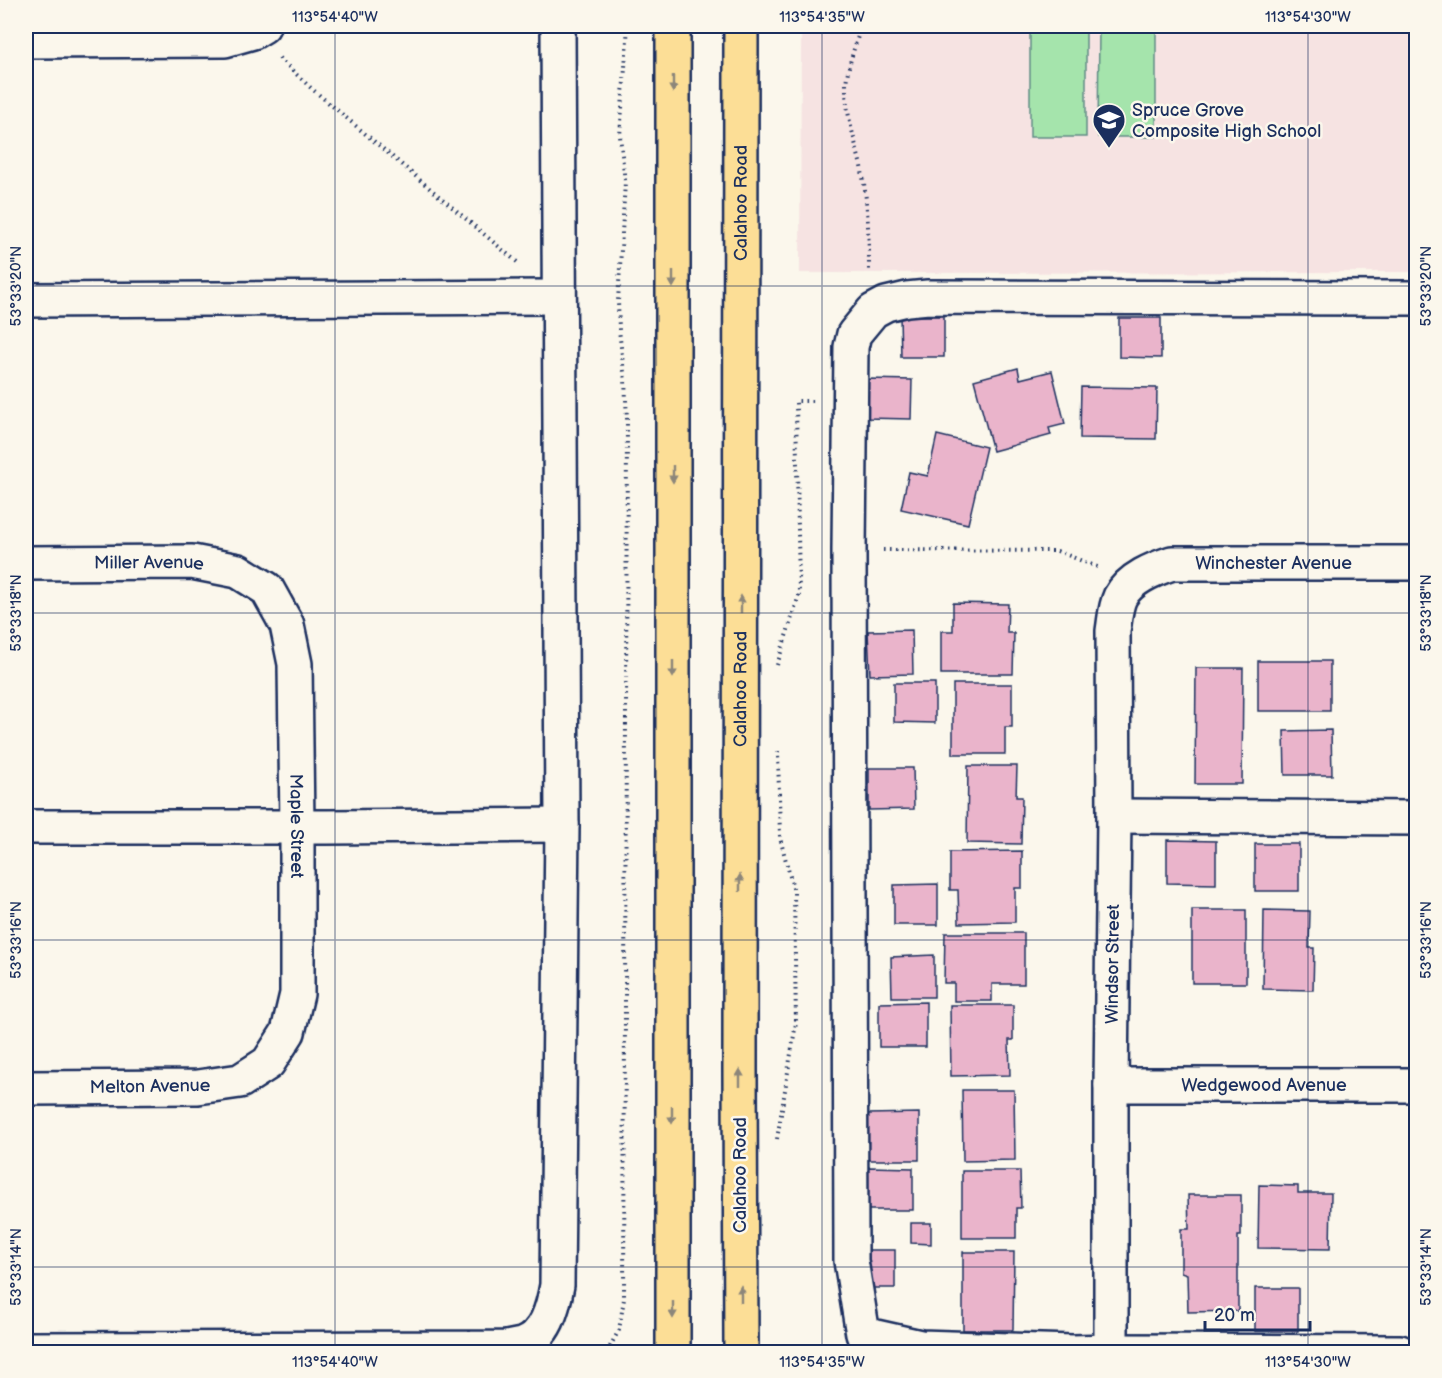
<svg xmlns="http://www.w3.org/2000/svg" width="1442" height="1378" font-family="'Balsamiq Sans',sans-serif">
<rect width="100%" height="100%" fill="#fbf7ec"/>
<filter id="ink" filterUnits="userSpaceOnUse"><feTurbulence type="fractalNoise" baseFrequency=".0167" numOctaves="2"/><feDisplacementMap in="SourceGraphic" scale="12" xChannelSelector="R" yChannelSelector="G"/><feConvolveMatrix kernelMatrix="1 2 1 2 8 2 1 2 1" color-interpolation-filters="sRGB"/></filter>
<g filter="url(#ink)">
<path fill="#f6e3e2" d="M 801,26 L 1416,26 L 1416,272 L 800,273 Z"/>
<g fill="#a5e4ac" stroke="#608a85" stroke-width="1.5">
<rect x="1030" y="26" width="56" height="111"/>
<path d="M 1099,26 L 1156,26 L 1156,137 L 1098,137 Z"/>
</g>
<g fill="#eab4cb" stroke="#1b2f5e" stroke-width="1.5">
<path d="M 900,316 L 944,316 L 944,357 L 901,357 Z"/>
<path d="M 1119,318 L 1161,318 L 1161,358 L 1119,357 Z"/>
<path d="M 1018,368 L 1020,379 L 1052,371 L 1065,424 L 1049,428 L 1051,435 L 993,451 L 974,380 Z"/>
<path d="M 867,379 L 912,380 L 911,419 L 866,418 Z"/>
<path d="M 1081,387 L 1157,388 L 1156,439 L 1080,438 Z"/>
<path d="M 937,435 L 986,447 L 968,524 L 901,509 L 909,472 L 928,476 Z"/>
<path d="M 953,603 L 1008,604 L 1007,633 L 1014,633 L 1013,674 L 941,674 L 941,631 L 953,631 Z"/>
<path d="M 912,630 L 913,674 L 870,675 L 868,631 Z"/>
<rect x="1258" y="661" width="72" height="50"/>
<path d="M 1196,668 L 1243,668 L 1242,784 L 1195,784 Z"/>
<path d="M 894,683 L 935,683 L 935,723 L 894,722 Z"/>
<path d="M 953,684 L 1012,684 L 1012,727 L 1005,727 L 1005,754 L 953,754 Z"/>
<path d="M 1331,730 L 1332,775 L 1285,775 L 1284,731 Z"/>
<path d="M 968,766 L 1017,766 L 1016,797 L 1022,797 L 1021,844 L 967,843 Z"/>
<path d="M 869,768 L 913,768 L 914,809 L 869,810 Z"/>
<path d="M 1167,840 L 1216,841 L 1216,884 L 1167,883 Z"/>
<rect x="1255" y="844" width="44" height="47"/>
<path d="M 1022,851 L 1022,888 L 1015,888 L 1015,922 L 959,923 L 958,890 L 950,890 L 950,852 Z"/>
<path d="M 938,884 L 938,925 L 894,925 L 894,885 Z"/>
<rect x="1192" y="910" width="54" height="73"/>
<path d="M 1264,910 L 1310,911 L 1309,948 L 1314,948 L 1313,990 L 1263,989 Z"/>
<path d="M 945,933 L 1024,933 L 1024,984 L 992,984 L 992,1001 L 954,1001 L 954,983 L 944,983 Z"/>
<path d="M 934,955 L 934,997 L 892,997 L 891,957 Z"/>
<path d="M 926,1002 L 926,1047 L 879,1047 L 879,1003 Z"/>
<path d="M 950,1005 L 1013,1005 L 1013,1040 L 1009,1040 L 1010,1075 L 951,1076 Z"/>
<path d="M 962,1090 L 1014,1090 L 1015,1160 L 963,1161 Z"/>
<path d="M 919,1113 L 919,1160 L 868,1160 L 868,1114 Z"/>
<path d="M 868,1167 L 913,1168 L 913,1210 L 868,1210 Z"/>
<path d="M 962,1171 L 1020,1171 L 1021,1208 L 1016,1208 L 1016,1238 L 962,1238 Z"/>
<path d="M 1259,1185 L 1298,1186 L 1298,1193 L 1331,1193 L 1330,1249 L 1258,1248 Z"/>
<path d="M 1188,1195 L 1241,1195 L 1241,1236 L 1238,1236 L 1238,1311 L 1188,1312 L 1187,1274 L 1181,1272 L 1181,1229 L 1189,1229 Z"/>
<path d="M 911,1223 L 931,1223 L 931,1244 L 911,1243 Z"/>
<rect x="866" y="1250" width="29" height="38"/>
<path d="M 963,1252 L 1014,1252 L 1013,1330 L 963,1330 Z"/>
<rect x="1255" y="1288" width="43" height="43"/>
</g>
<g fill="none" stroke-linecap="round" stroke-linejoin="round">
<g stroke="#1b2f5e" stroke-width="38">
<g id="minor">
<path d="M 26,41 L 225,40 L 253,32 L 263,26"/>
<path d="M 26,300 L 558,297"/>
<path id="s1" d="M 26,563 L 192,562 L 238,571 L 267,589 L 287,625 L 295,664 L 297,827 L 297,994 L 288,1032 L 268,1063 L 240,1081 L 198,1087 L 26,1088"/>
<path d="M 1114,816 L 1416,818"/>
<path d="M 26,827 L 327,827 L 562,825"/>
<path id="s2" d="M 1111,1085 L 1416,1085"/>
<path d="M 26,1349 L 507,1348 C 512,1347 517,1346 522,1345 C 546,1336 553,1308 557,1285 L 562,825 L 558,26"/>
<path id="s3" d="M 1111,1352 L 1111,1085 L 1114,816 L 1113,631 C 1115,619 1115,608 1120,597 C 1130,578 1154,569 1172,563 L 1416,563"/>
<path d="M 1400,1352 L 1111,1351 L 1073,1352 L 921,1347 L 863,1334 L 851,1261 L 849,550 L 851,347 L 854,334 L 873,311 L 886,304 L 907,299 L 928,297 L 1416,298"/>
</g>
</g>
<g stroke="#1b2f5e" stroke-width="38">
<g id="major">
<path d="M 673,1352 L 673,26"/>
<path id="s4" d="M 741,1352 L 740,1070 L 741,26"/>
</g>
</g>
<g stroke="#1b2f5e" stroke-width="4" stroke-dasharray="1.5 4.5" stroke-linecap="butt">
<path d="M 861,26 C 856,44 848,64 846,84 C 845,114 856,142 862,171 C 868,204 869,239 869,273"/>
<path d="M 279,58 L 311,88 L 517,262"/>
<path d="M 883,550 L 1057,551 L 1100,568"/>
<path d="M 777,665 L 799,595 L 796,401 L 815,401"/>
<path d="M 777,1139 L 796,1023 L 794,892 L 780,838 L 778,751"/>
<path d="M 607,1352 L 619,1330 L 624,1299 L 627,418 L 625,381 L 619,330 L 618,301 L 625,182 L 620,136 L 628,26"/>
</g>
<use href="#minor" stroke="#fbf7ec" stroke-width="33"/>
<use href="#major" stroke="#fcde96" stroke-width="33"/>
</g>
<defs><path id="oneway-solid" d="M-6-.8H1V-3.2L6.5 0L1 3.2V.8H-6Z" transform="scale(1.5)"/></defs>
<g fill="#8c867a">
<use href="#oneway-solid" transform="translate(673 84) rotate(90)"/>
<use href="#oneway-solid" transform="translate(673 279) rotate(90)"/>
<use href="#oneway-solid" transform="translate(673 474) rotate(90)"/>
<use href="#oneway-solid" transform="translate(741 604) rotate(-90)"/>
<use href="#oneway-solid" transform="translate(673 669) rotate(90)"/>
<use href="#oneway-solid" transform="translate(740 883) rotate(-90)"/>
<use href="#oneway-solid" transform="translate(740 1078) rotate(-90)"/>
<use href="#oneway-solid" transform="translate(672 1115) rotate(90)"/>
<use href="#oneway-solid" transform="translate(741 1294) rotate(-90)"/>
<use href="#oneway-solid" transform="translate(673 1310) rotate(90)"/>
</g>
</g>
<path fill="none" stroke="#1b2f5e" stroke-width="1.5" stroke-opacity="0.45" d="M 335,26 L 335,1352M 822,26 L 822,1352M 1308,26 L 1308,1352M 26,286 L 1416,286M 26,613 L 1416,613M 26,940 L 1416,940M 26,1267 L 1416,1267"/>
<defs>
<g id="school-pin" transform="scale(1.725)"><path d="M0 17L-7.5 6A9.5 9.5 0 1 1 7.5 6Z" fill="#1b2f5e" stroke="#fbf7ec"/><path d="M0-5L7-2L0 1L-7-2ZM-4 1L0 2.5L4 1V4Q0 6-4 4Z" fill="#fff"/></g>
</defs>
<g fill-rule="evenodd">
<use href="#school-pin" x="1109" y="120"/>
</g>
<g text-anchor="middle" stroke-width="5" stroke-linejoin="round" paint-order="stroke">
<g font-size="18" fill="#1b2f5e" stroke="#fbf7ec" text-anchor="start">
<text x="1132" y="116">Spruce Grove<tspan x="1132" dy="21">Composite High School</tspan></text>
</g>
<g font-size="18" fill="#1b2f5e" stroke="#fbf7ec">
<text dy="6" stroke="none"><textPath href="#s4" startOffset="1149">Calahoo Road</textPath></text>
<text dy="6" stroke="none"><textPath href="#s3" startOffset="921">Winchester Avenue</textPath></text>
<text dy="6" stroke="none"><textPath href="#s1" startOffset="123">Miller Avenue</textPath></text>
<text dy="6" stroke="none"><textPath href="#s4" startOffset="663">Calahoo Road</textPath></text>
<text dy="6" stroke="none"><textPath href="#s1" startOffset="490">Maple Street</textPath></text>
<text dy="6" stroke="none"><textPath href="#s3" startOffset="388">Windsor Street</textPath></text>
<text dy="6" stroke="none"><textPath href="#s2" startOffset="153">Wedgewood Avenue</textPath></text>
<text transform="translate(150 1086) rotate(-1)" y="6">Melton Avenue</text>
<text transform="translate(740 1175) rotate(-90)" y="6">Calahoo Road</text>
</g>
</g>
<rect width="1442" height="1378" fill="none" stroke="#fbf7ec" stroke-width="66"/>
<path d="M1205 1321v9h105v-9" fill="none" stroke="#1b2f5e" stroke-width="3"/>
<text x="1214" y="1321" font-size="18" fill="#1b2f5e" stroke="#fbf7ec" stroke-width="4.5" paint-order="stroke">20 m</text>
<rect x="33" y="33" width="1376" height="1312" fill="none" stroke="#1b2f5e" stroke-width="2"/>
<g font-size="15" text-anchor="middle" fill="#1b2f5e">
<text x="335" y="22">113°54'40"W</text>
<text x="822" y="22">113°54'35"W</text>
<text x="1308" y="22">113°54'30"W</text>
<text transform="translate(16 286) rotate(-90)" y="5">53°33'20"N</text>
<text transform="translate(1426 286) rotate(-90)" y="5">53°33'20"N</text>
<text transform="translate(16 613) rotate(-90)" y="5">53°33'18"N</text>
<text transform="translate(1426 613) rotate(-90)" y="5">53°33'18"N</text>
<text transform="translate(16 940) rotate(-90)" y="5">53°33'16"N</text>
<text transform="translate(1426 940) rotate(-90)" y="5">53°33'16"N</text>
<text transform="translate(16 1267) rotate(-90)" y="5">53°33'14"N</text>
<text transform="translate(1426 1267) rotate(-90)" y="5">53°33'14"N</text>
<text x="335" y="1367">113°54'40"W</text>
<text x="822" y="1367">113°54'35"W</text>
<text x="1308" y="1367">113°54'30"W</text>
</g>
</svg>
